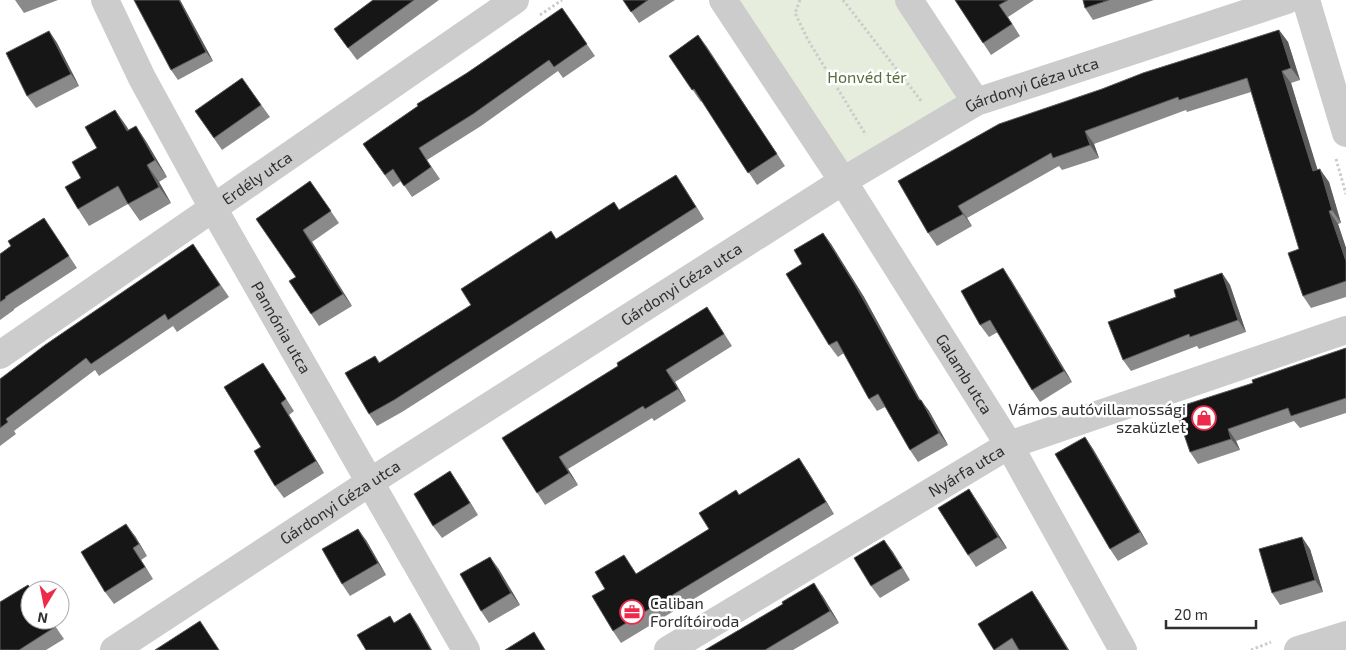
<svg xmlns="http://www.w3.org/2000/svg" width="1346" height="650" font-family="'Exo 2',sans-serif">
<rect width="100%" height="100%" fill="#fff"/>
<path fill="#e7eddd" d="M 723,0 L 909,0 L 976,102 L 843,181 Z"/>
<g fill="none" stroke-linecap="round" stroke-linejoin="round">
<g stroke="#ccc" stroke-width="3" stroke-dasharray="2.5 2.5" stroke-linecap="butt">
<path d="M 800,0 L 795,13 L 808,40 L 866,135"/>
<path d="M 843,0 L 922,102"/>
<path d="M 540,15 L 562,0"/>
<path d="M 1336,159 L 1346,194"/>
<path d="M 1251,650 L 1271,642"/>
</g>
<g stroke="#ccc" stroke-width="28">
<path id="s1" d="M 105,0 L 142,78 L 213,208 L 466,650"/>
<path id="s2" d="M 723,0 L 843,181 L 1009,445 L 1123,650"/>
<path d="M 909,0 L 976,102"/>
<path d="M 1306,0 L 1346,133"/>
<path id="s3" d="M 0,355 L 515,0"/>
<path id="s4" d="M 114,650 L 381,475 L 843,181 L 976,102 L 1287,0"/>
<path id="s5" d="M 668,650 L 1009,445 L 1346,330"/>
</g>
<path stroke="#ccc" stroke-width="28" d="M 1298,650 L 1346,635"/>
</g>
<g fill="#8a8a8a">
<path d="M 15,0 L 58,0 L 24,13 Z"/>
<path d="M 180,0 L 213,61 L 178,80 L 171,70 Z"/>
<path d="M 373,0 L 439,0 L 357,60 L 334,29 Z"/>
<path d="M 623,0 L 675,0 L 639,23 Z"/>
<path d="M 955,0 L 1034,0 L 1008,17 L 1020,36 L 991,55 Z"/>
<path d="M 1083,0 L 1154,0 L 1093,20 L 1085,8 Z"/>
<path d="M 562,8 L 595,56 L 563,78 L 558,71 L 481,126 L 427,160 L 440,179 L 412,197 L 401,181 L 393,187 L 363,144 Z"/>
<path d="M 1279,30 L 1288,42 L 1300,80 L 1291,83 L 1317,170 L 1329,182 L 1341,223 L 1338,224 L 1346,248 L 1346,297 L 1311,308 L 1303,296 L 1299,249 L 1251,92 L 1187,112 L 1186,110 L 1094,144 L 1099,158 L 1062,170 L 1059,166 L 967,218 L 972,226 L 937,246 L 928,233 L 898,181 Z"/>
<path d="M 49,31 L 57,43 L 79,86 L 36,108 L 27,96 Z"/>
<path d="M 698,35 L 785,166 L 757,185 L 702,101 L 701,102 L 669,56 Z"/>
<path d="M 242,78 L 270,117 L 222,150 L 195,111 Z"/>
<path d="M 115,110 L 128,130 L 136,126 L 147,143 L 167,177 L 159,182 L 171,203 L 140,221 L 128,204 L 89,226 L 78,209 L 81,178 Z"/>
<path d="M 676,175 L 704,219 L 402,412 L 377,426 L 369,414 L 375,356 L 380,363 L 471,305 L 556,239 L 619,210 Z"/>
<path d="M 310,181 L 339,223 L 312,242 L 352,306 L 319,326 L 311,314 L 296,277 Z"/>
<path d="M 52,230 L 77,268 L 14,309 L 14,310 L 0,320 L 0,254 Z"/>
<path d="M 823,233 L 831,244 L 864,297 L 920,400 L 929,411 L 948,445 L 918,462 L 910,450 L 885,407 L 877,411 L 869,399 L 844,353 L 838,357 L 829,345 L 802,264 Z"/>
<path d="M 193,244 L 229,297 L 177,332 L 173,326 L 99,376 L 95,370 L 14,431 L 16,434 L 0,446 L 0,379 Z"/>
<path d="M 1222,273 L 1230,285 L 1246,332 L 1199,349 L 1197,346 L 1131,371 L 1123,360 L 1176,297 Z"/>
<path d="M 1011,280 L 1072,382 L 1040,402 L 1032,390 L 998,332 L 989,337 L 980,325 Z"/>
<path d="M 715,319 L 732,346 L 675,382 L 686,401 L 654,421 L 652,418 L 568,469 L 578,485 L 545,505 L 502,438 Z"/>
<path d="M 1346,348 L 1346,413 L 1300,428 L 1294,421 L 1236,441 L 1240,450 L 1198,464 L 1190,452 L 1253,383 Z"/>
<path d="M 271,375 L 294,411 L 289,415 L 324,473 L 284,498 L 275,486 L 261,447 Z"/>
<path d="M 1085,437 L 1093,449 L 1148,544 L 1118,561 L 1110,549 Z"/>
<path d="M 807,470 L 834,514 L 621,643 L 613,631 L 605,589 L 632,567 L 636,574 L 709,529 L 739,495 Z"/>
<path d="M 458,483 L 478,515 L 442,538 L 433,526 Z"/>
<path d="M 969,489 L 977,501 L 1007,548 L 976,567 L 968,555 Z"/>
<path d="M 135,536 L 147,556 L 141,560 L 153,579 L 114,604 L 105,592 Z"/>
<path d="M 366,540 L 386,575 L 350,596 L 342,584 Z"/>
<path d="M 884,540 L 910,580 L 880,598 L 871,586 Z"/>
<path d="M 1310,549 L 1323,592 L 1280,605 L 1272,593 Z"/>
<path d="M 498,568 L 520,605 L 489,623 L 481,611 Z"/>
<path d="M 1032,591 L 1040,603 L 1069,650 L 994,650 Z"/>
<path d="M 822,595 L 839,623 L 793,650 L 705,650 L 783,604 Z"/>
<path d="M 30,620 L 51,620 L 64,639 L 46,650 L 0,650 Z"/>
</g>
<g fill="#5c5c5c">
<path d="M 179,0 L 180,0 L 213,61 L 206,52 Z"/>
<path d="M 1279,30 L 1288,42 L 1300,80 L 1291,68 Z"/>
<path d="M 49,31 L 57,43 L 79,86 L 71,74 Z"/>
<path d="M 698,35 L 707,47 L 785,166 L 777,154 Z"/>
<path d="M 1282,71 L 1291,83 L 1322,184 L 1313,171 Z"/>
<path d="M 115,110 L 127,127 L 138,148 L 127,131 Z"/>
<path d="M 136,126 L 147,143 L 167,177 L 155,160 Z"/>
<path d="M 1085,131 L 1094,144 L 1099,158 L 1090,145 Z"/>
<path d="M 147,165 L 159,182 L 171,203 L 159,187 Z"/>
<path d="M 1320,169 L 1329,182 L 1341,223 L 1332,210 Z"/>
<path d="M 676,175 L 684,187 L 704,219 L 696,207 Z"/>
<path d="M 958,206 L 967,218 L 972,226 L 963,214 Z"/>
<path d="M 1329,211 L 1338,224 L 1346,248 L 1346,261 Z"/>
<path d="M 303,230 L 312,242 L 352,306 L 343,294 Z"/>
<path d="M 823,233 L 831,244 L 864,297 L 927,412 L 919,400 Z"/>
<path d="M 1003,268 L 1011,280 L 1072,382 L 1064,371 Z"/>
<path d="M 1222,273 L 1230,285 L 1246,332 L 1238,320 Z"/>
<path d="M 666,370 L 675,382 L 686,401 L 678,389 Z"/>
<path d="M 921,400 L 929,411 L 948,445 L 939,433 Z"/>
<path d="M 281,403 L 289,415 L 324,473 L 316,461 Z"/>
<path d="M 1228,429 L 1236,441 L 1240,450 L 1231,439 Z"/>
<path d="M 1085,437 L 1093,449 L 1148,544 L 1140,532 Z"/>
<path d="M 559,457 L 568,469 L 578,485 L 569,473 Z"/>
<path d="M 799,458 L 807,470 L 834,514 L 826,502 Z"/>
<path d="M 450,471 L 458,483 L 478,515 L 470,503 Z"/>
<path d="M 969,489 L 977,501 L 1007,548 L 998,537 Z"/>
<path d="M 126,524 L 135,536 L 147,556 L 139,544 Z"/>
<path d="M 358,529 L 366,540 L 386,575 L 378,563 Z"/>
<path d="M 1302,537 L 1310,549 L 1323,592 L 1315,580 Z"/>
<path d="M 884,540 L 893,552 L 910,580 L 902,568 Z"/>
<path d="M 133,548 L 141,560 L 153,579 L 145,567 Z"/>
<path d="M 490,557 L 498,568 L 520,605 L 511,593 Z"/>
<path d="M 814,583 L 822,595 L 839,623 L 830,611 Z"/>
<path d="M 1032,591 L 1040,603 L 1069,650 L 1068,650 Z"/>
<path d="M 410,613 L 418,625 L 432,650 L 431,650 Z"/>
</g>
<g fill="#161616" stroke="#5c5c5c">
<path d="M 134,0 L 179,0 L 206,52 L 171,70 Z"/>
<path d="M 373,0 L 414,0 L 348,48 L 334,29 Z"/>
<path d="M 623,0 L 648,0 L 631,12 Z"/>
<path d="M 955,0 L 1008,0 L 999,5 L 1012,24 L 983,43 Z"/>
<path d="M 1083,0 L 1109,0 L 1085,8 Z"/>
<path d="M 562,8 L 587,44 L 554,67 L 549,60 L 473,114 L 419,148 L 431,167 L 404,186 L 393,169 L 385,175 L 363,144 L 418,106 L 417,104 L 467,73 Z"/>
<path d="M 1279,30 L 1291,68 L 1282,71 L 1313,171 L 1320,169 L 1332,210 L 1329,211 L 1346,261 L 1346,281 L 1303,296 L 1288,253 L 1299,249 L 1247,78 L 1179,100 L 1178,97 L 1085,131 L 1090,145 L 1053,158 L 1051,153 L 958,206 L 963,214 L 928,233 L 898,181 L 999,124 L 1102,89 L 1143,73 Z"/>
<path d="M 49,31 L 71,74 L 27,96 L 6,53 Z"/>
<path d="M 698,35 L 777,154 L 748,173 L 694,89 L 692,90 L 669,56 Z"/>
<path d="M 242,78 L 261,105 L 214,138 L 195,111 Z"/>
<path d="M 115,110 L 127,131 L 136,126 L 155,160 L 147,165 L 159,187 L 128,204 L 118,186 L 78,209 L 65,187 L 81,178 L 72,162 L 97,148 L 85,127 Z"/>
<path d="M 676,175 L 696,207 L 394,400 L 369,414 L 345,373 L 375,356 L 379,363 L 471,305 L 461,289 L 551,231 L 556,239 L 614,202 L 619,210 Z"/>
<path d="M 310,181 L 331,211 L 303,230 L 343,294 L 311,314 L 289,281 L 296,277 L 256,219 Z"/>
<path d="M 44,218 L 69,256 L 5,297 L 6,298 L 0,302 L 0,254 L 11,246 L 8,241 Z"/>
<path d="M 823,233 L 855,285 L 919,400 L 921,400 L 939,433 L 910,450 L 878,394 L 869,399 L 837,341 L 829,345 L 786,274 L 802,264 L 794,250 Z"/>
<path d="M 193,244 L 220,285 L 168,320 L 165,314 L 91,364 L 86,358 L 6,419 L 8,422 L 0,428 L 0,379 L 45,345 Z"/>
<path d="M 1003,268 L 1064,371 L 1032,390 L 990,320 L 980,325 L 961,291 Z"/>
<path d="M 1222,273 L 1238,320 L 1190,337 L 1189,334 L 1123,360 L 1108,322 L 1176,297 L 1174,290 Z"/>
<path d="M 707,307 L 724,334 L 666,370 L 678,389 L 645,409 L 643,406 L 559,457 L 569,473 L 537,493 L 502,438 L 618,366 L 617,363 Z"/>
<path d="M 1346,348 L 1346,398 L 1291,416 L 1288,408 L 1228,429 L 1231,439 L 1190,452 L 1175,408 L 1253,383 L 1252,380 Z"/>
<path d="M 263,363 L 286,399 L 281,403 L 316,461 L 275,486 L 254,451 L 261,447 L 224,387 Z"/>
<path d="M 1085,437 L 1140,532 L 1110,549 L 1055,454 Z"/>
<path d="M 799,458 L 826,502 L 613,631 L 592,596 L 605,589 L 595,572 L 624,555 L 636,574 L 709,529 L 699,513 L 736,490 L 739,495 Z"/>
<path d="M 450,471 L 470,503 L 433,526 L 414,494 Z"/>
<path d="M 969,489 L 998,537 L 968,555 L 938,508 Z"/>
<path d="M 126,524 L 139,544 L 133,548 L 145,567 L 105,592 L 81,552 Z"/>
<path d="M 358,529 L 378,563 L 342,584 L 322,549 Z"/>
<path d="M 1302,537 L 1315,580 L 1272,593 L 1259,549 Z"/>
<path d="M 884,540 L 902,568 L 871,586 L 854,558 Z"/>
<path d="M 490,557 L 511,593 L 481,611 L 460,574 Z"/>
<path d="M 814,583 L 830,611 L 765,650 L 705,650 L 783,604 L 782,602 Z"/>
<path d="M 28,585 L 32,590 L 30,590 L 30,620 L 51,620 L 55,627 L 19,650 L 0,650 L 0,602 Z"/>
<path d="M 1032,591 L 1068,650 L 1019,650 L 1012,638 L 994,650 L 978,624 Z"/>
<path d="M 410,613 L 431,650 L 366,650 L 357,635 L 390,616 L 394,623 Z"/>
<path d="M 200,621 L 219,650 L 155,650 Z"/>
<path d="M 534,632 L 545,650 L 505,650 Z"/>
</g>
<defs>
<g id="shop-ring" transform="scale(1.25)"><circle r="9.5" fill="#fff" stroke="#ee2a4b" stroke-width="1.5"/><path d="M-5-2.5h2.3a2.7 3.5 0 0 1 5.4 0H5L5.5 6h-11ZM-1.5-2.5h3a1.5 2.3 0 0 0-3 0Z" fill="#ee2a4b"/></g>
<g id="office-ring" transform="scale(1.25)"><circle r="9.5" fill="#fff" stroke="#ee2a4b" stroke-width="1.5"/><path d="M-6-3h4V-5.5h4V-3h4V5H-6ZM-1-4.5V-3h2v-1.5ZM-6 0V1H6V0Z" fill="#ee2a4b"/></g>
</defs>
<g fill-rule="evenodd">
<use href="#shop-ring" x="1204" y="418"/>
<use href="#office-ring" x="632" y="612"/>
</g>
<g text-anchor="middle" stroke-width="5" stroke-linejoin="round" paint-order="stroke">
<g font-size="16" fill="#576e3a" stroke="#fff">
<text x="867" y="83">Honvéd tér</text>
</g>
<g font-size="16" fill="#2f2f2f" stroke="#fff">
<text dy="6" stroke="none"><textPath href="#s4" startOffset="1080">Gárdonyi Géza utca</textPath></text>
<text dy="6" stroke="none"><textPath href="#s3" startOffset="312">Erdély utca</textPath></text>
<text dy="6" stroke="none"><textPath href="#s4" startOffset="675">Gárdonyi Géza utca</textPath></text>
<text dy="6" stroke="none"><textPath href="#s1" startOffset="372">Pannónia utca</textPath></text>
<text dy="6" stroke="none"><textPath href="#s2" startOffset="445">Galamb utca</textPath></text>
<text dy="6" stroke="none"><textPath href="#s5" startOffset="348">Nyárfa utca</textPath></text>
<text dy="6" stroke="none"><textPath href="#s4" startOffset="270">Gárdonyi Géza utca</textPath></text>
</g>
<g font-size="16" fill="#2f2f2f" stroke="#fff" text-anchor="end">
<text x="1186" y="415">Vámos autóvillamossági<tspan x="1186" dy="18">szaküzlet</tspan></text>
<text x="650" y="609" text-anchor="start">Caliban<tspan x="650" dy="18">Fordítóiroda</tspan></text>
</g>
</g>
<g transform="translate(45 605) rotate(190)"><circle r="24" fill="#ffffff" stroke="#acacac"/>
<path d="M0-4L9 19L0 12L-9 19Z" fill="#ee2a4b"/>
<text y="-8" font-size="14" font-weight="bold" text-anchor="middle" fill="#2f2f2f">N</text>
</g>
<path d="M1166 620v8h90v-8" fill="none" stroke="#2f2f2f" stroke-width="2.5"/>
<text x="1174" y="620" font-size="15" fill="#2f2f2f" stroke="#ffffff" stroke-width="4" paint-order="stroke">20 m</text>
</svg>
